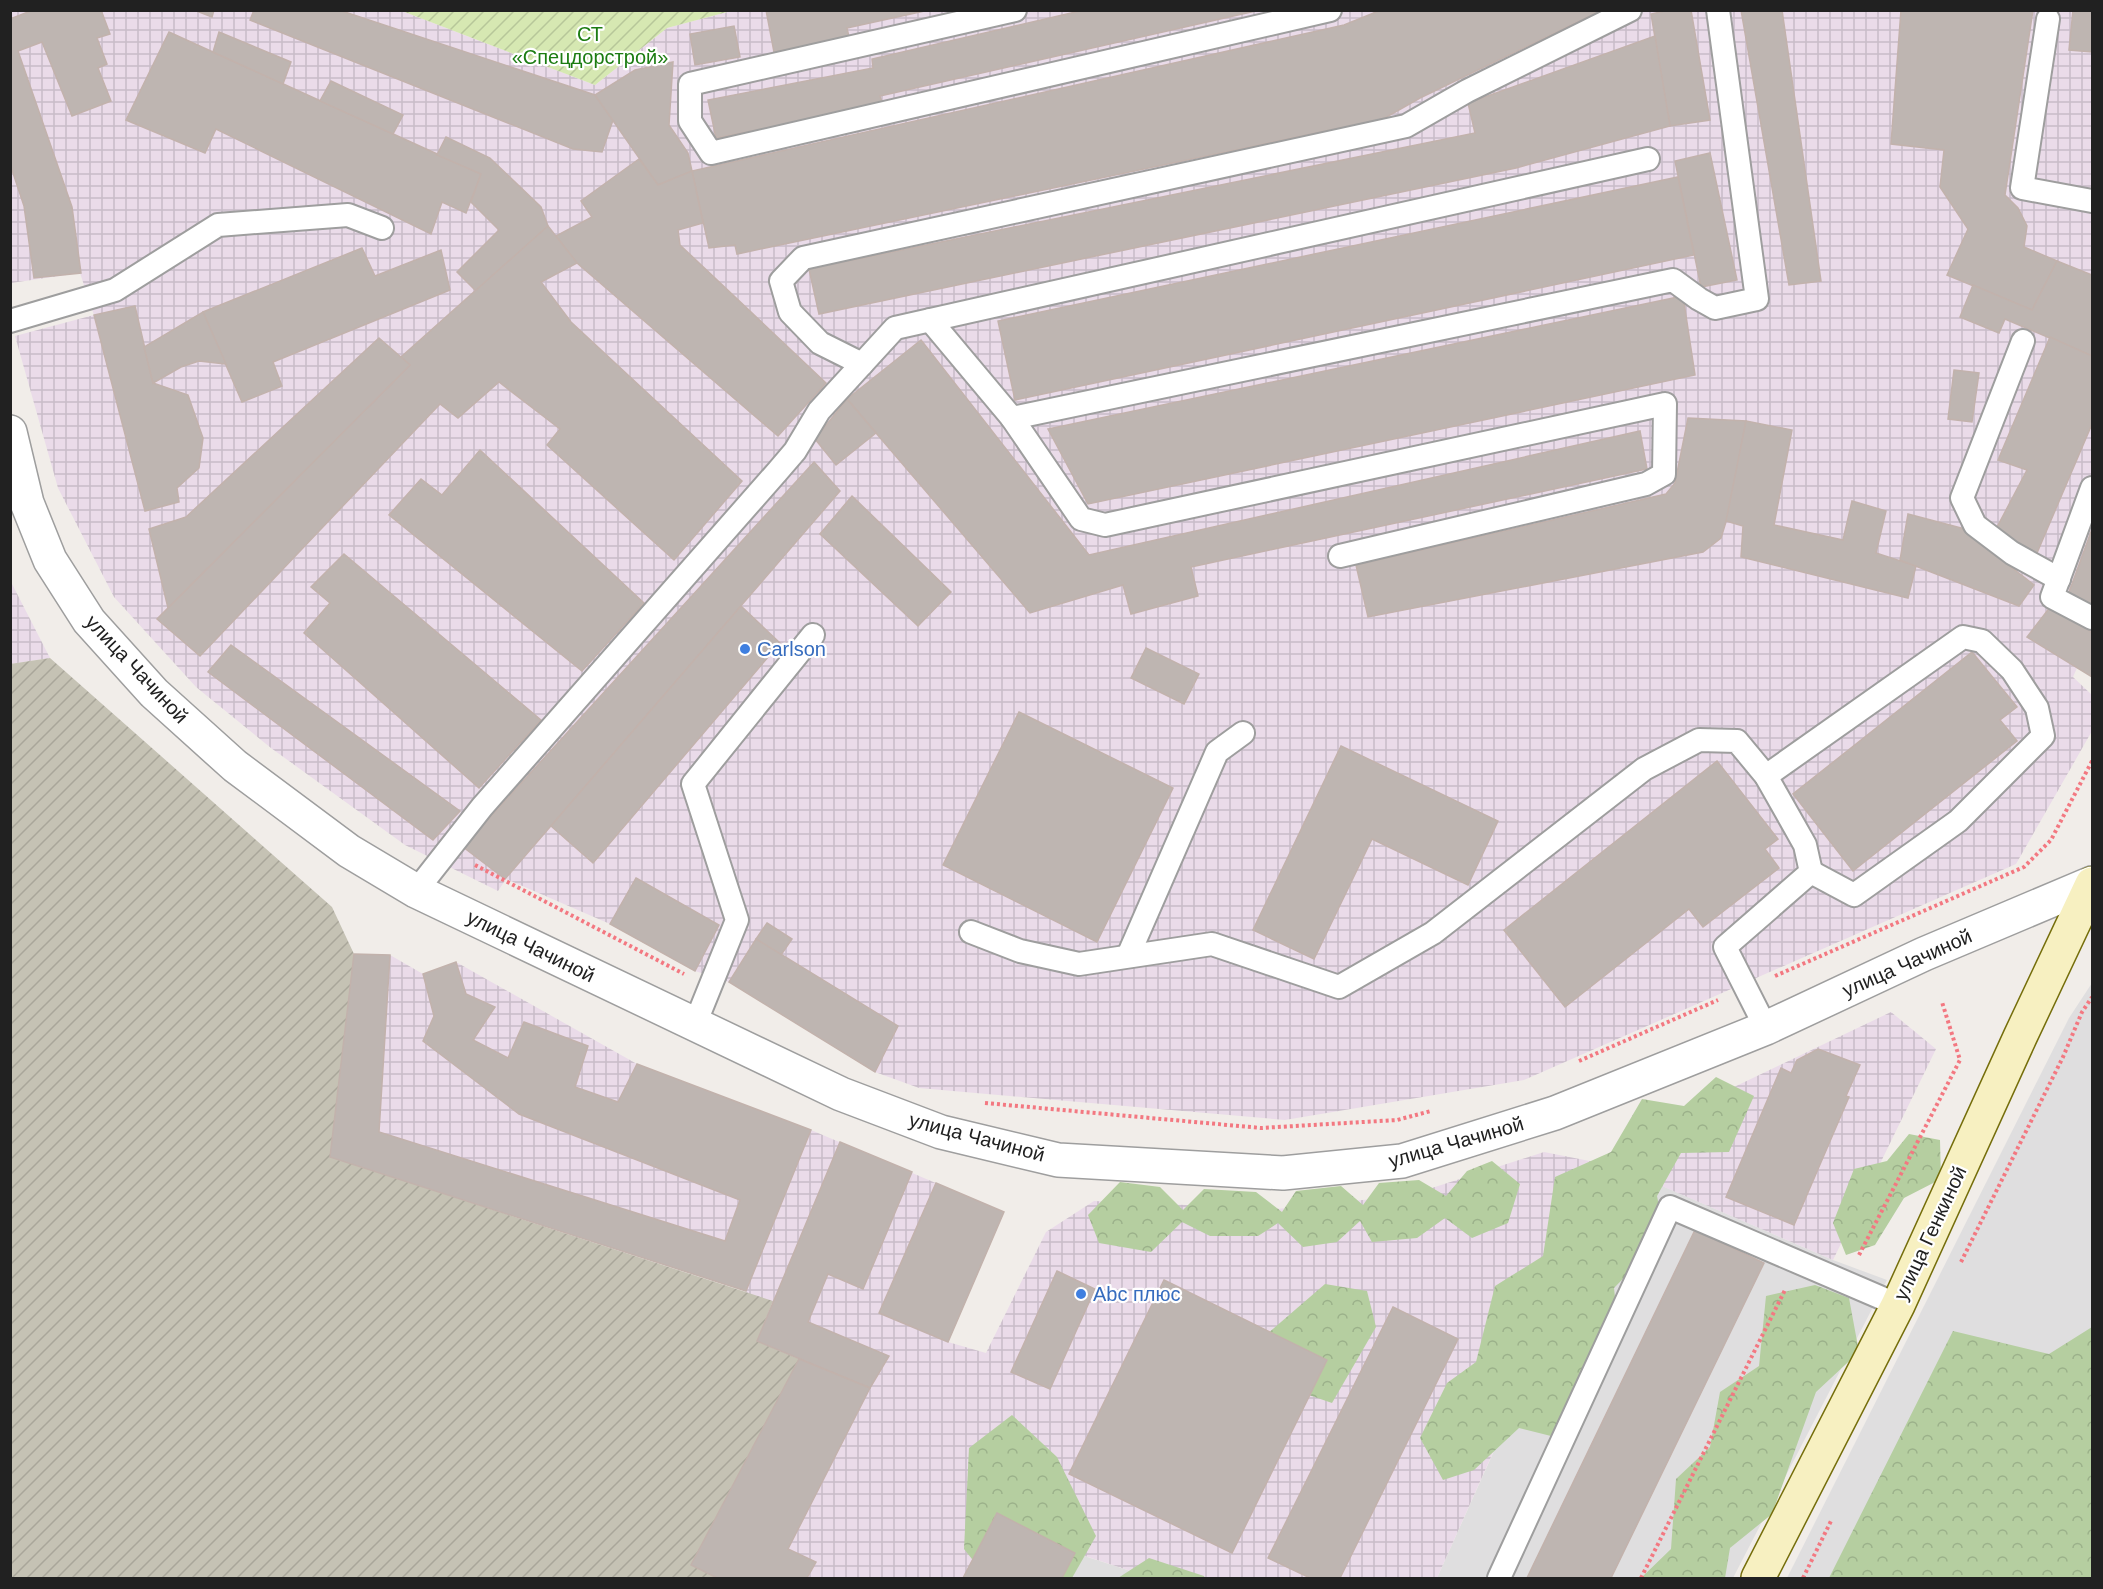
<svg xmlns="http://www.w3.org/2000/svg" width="2103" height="1589" font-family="Arial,sans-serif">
<defs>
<pattern id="industrial-grid" width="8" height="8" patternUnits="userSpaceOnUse" patternTransform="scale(1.5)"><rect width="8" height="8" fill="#eadbe9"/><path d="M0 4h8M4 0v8" fill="none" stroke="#c8bcc8"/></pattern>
<pattern id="construction-furrows" width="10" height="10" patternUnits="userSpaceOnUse" patternTransform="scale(1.5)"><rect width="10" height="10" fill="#c5c2b4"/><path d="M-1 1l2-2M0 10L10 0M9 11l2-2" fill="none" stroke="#a9a69a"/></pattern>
<pattern id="forest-crowns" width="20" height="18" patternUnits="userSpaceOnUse" patternTransform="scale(1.5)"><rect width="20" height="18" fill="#b5cea0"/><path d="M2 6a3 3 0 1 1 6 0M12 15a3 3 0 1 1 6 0" fill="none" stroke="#9bb18a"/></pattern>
<pattern id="garden-furrows" width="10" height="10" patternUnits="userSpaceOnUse" patternTransform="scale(1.5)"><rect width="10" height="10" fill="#d6e8b2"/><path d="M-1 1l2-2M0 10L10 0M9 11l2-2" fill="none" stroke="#b7c799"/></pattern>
</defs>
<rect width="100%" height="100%" fill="#f1ede9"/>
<g fill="#dfdedf">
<path d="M 2092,983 L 2092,1578 L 1787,1578 L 2069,1018 Z"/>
<path d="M 1621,1168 L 1833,1260 L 1887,1280 L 1733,1578 L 1437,1578 Z"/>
<path d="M 1075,1553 L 1152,1578 L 1062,1578 Z"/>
</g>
<g fill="url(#industrial-grid)">
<path d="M 11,11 L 402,11 L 595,85 L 667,28 L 731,11 L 2092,11 L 2092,634 L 2073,677 L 2092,695 L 2092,731 L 2016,864 L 1524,1080 L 1285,1120 L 919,1088 L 875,1072 L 898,1026 L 781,955 L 792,939 L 767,923 L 729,982 L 695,971 L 610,924 L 506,879 L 498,891 L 405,845 L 271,748 L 196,687 L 114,597 L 58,488 L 15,336 L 94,315 L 80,273 L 11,283 Z"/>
<path d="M 11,582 L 50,658 L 11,664 Z"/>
<path d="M 354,954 L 390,955 L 423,974 L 456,962 L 637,1064 L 811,1130 L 1004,1212 L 948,1342 L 986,1353 L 1046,1232 L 1094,1201 L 1277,1209 L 1410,1195 L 1544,1152 L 1620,1167 L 1640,1132 L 1891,1012 L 1936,1049 L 1833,1260 L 1620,1168 L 1437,1578 L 1152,1578 L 1076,1553 L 1062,1578 L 717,1578 L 691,1565 L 798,1359 L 757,1341 L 746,1291 L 330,1157 Z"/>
</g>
<path fill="url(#construction-furrows)" d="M 50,658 L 332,907 L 354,954 L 331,1157 L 773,1301 L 757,1341 L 799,1359 L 691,1565 L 717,1578 L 11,1578 L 10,664 Z"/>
<g fill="url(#forest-crowns)">
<path d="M 1716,1077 L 1754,1096 L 1729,1152 L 1681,1153 L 1657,1196 L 1665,1236 L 1614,1288 L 1619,1335 L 1578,1379 L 1555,1437 L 1519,1428 L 1474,1470 L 1443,1480 L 1420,1438 L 1447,1383 L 1476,1362 L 1495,1286 L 1543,1256 L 1555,1177 L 1611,1152 L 1642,1099 L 1684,1106 Z"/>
<path d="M 1909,1134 L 1940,1140 L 1941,1179 L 1904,1198 L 1875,1245 L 1846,1255 L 1833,1223 L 1854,1169 L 1887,1161 Z"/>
<path d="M 1492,1161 L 1520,1184 L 1508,1223 L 1472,1238 L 1445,1218 L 1417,1238 L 1372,1242 L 1360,1221 L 1337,1242 L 1303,1247 L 1278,1223 L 1258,1236 L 1210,1236 L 1182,1222 L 1151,1252 L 1099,1243 L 1088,1215 L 1120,1182 L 1160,1187 L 1183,1210 L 1204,1189 L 1256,1192 L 1282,1212 L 1296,1191 L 1341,1186 L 1363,1205 L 1379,1183 L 1419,1180 L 1446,1196 L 1467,1171 Z"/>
<path d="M 1325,1284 L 1367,1291 L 1376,1327 L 1332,1403 L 1277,1384 L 1259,1341 Z"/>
<path d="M 1815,1285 L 1849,1298 L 1859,1352 L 1816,1392 L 1772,1514 L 1730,1548 L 1725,1578 L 1641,1578 L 1671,1549 L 1676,1479 L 1710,1447 L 1720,1392 L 1759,1366 L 1766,1296 Z"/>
<path d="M 2092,1327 L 2092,1578 L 1829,1578 L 1953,1331 L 2049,1354 Z"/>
<path d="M 1012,1415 L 1057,1457 L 1096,1536 L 1072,1578 L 987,1578 L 964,1549 L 969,1448 Z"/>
<path d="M 1149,1558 L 1204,1576 L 1205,1578 L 1118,1578 Z"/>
</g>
<path fill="url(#garden-furrows)" d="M 402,11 L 731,11 L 667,28 L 595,85 Z"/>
<g fill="#beb5b1" stroke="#c2b2ac" stroke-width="1.5">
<path d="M 33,10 L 101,10 L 110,34 L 97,38 L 107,64 L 98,68 L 111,101 L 72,116 L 42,42 L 18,51 L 72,207 L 81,273 L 34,278 L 24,206 L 10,164 L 10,19 Z"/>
<path d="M 194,10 L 214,10 L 212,17 Z"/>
<path d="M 254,10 L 339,10 L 595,95 L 613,120 L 602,152 L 573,149 L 250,20 Z"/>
<path d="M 766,10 L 929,10 L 847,28 L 849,37 L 774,52 Z"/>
<path d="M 1084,10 L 1260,10 L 880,96 L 883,105 L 716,138 L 708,100 L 873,68 L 872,59 Z"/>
<path d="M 1381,10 L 1602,10 L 1420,98 L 1383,119 L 737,254 L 735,245 L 709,248 L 692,171 L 1344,25 Z"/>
<path d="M 1669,10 L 1691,10 L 1710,120 L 1670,126 L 1651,14 Z"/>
<path d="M 1741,10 L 1782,10 L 1821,281 L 1789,285 Z"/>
<path d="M 1901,10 L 2033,10 L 2005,195 L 2018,208 L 2027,226 L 2024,247 L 2057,261 L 2032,310 L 1947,275 L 1968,229 L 1940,187 L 1944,150 L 1891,144 Z"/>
<path d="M 2073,10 L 2092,10 L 2092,52 L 2069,50 Z"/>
<path d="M 734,26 L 740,57 L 695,65 L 690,34 Z"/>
<path d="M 169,32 L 481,174 L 466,213 L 442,202 L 431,234 L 216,129 L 205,153 L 126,120 Z"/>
<path d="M 219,32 L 291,62 L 283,84 L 213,52 Z"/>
<path d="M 1655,36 L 1670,126 L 1516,168 L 819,314 L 809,269 L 1475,133 L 1468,103 Z"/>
<path d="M 673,62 L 669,125 L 688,153 L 692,171 L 658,185 L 595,95 L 635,70 Z"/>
<path d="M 331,81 L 403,115 L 393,134 L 320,101 Z"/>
<path d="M 446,137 L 490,158 L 541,207 L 548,226 L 476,291 L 457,272 L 499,230 L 471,202 L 481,174 L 437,155 Z"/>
<path d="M 1710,153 L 1737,280 L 1701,287 L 1675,161 Z"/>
<path d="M 639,159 L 658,185 L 692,171 L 703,223 L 678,230 L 680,245 L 826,383 L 778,436 L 577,263 L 556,236 L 592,217 L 581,201 Z"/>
<path d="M 1678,177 L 1694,255 L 1015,400 L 998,321 Z"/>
<path d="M 548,226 L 577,263 L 541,282 L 571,322 L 742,481 L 674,560 L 547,445 L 560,429 L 499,382 L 458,418 L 440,404 L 200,656 L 157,619 L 410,365 L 401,357 Z"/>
<path d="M 362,248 L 375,276 L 441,250 L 450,290 L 273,362 L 282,386 L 242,402 L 203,312 Z"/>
<path d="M 2057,261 L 2092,275 L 2092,356 L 2005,319 L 1999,333 L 1960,317 L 1973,285 L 2032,310 Z"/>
<path d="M 1683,296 L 1695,375 L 1088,504 L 1048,429 Z"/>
<path d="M 135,306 L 153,383 L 188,395 L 203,438 L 199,468 L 177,488 L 179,502 L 145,511 L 94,315 Z"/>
<path d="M 203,312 L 226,364 L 199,361 L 181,367 L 153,383 L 144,347 Z"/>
<path d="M 2050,337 L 2092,356 L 2092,424 L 2037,553 L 1994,533 L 2027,470 L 1998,460 Z"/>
<path d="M 379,338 L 410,365 L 168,608 L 149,529 L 186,517 Z"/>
<path d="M 921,340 L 1089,555 L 1640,431 L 1647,469 L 1191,567 L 1198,596 L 1131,614 L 1123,585 L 1030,613 L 847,399 Z"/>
<path d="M 1954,370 L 1979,373 L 1972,422 L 1948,419 Z"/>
<path d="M 847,399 L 876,433 L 836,465 L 815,439 Z"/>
<path d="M 1688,418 L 1746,421 L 1729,512 L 1721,538 L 1703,552 L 1368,617 L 1356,565 L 1666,494 L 1675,483 Z"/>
<path d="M 1746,421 L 1792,430 L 1774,525 L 1843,540 L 1852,501 L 1886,511 L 1876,553 L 1916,566 L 1908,598 L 1741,557 L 1743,526 L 1726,521 Z"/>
<path d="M 480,450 L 644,603 L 582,671 L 389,515 L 421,479 L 442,495 Z"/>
<path d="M 814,462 L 840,491 L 505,879 L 463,847 Z"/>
<path d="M 852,496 L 951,592 L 918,626 L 820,534 Z"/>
<path d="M 1908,514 L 1961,528 L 2034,585 L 2019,606 L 1900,560 Z"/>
<path d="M 2092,529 L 2092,607 L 2068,595 Z"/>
<path d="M 344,554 L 541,720 L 479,788 L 304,633 L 330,603 L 311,587 Z"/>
<path d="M 2054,602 L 2092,633 L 2092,677 L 2027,637 Z"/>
<path d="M 741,606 L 780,643 L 593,863 L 551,826 Z"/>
<path d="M 231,645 L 460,811 L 433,840 L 208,672 Z"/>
<path d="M 1146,648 L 1199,674 L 1184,704 L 1131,678 Z"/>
<path d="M 1972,652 L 2017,707 L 2000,720 L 2017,741 L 1853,871 L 1793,794 Z"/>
<path d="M 1019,712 L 1173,788 L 1097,942 L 943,865 Z"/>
<path d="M 1341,746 L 1498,821 L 1468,885 L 1372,839 L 1314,959 L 1253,930 Z"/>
<path d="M 1717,761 L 1778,839 L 1765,849 L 1779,868 L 1703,927 L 1689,909 L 1565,1007 L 1504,930 Z"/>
<path d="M 636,878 L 719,925 L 695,971 L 610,924 Z"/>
<path d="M 767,923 L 792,939 L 781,955 L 756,939 Z"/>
<path d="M 756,939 L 898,1026 L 875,1072 L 729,982 Z"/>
<path d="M 354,954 L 390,955 L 379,1132 L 725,1241 L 740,1200 L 519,1114 L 423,1041 L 434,1016 L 423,974 L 456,962 L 466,994 L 495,1007 L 473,1040 L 508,1058 L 524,1022 L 588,1046 L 575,1087 L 618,1102 L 637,1064 L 811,1130 L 746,1291 L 330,1157 Z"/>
<path d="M 1818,1049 L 1860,1065 L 1846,1096 L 1849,1097 L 1794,1225 L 1726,1197 L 1781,1068 L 1791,1073 L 1797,1060 Z"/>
<path d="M 840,1142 L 912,1172 L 863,1289 L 828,1274 L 808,1322 L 889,1356 L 870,1388 L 757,1341 Z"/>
<path d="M 936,1183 L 1004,1212 L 948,1342 L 879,1313 Z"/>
<path d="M 1695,1230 L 1764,1263 L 1611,1578 L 1527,1578 Z"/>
<path d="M 1057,1271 L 1095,1289 L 1050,1389 L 1011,1372 Z"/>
<path d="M 1164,1280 L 1327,1360 L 1232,1553 L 1069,1474 Z"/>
<path d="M 1393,1307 L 1458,1339 L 1340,1578 L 1310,1578 L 1268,1558 Z"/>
<path d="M 799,1359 L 870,1388 L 788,1549 L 816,1562 L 807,1578 L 717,1578 L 691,1565 Z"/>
<path d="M 997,1513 L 1075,1553 L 1062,1578 L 963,1578 Z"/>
</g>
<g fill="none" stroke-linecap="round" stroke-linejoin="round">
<g stroke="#9e9e9e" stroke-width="26">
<g id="lane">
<path d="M 1015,10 L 690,84 L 690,121 L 711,153 L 1330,10"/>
<path d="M 2048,19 L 2022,188 L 2092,201"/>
<path d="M 930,320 L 1012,418 L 1081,519 L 1105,525 L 1665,404 L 1664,474 L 1646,484 L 1340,556"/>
<path d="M 10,321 L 115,290 L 218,225 L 348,215 L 382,228"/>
<path d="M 2023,341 L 1962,498 L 1975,525 L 2012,553 L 2059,579"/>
<path d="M 862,364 L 820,343 L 790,312 L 781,281 L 803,258 L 1406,126 L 1467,91 L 1630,10"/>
<path d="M 1012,418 L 1673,280 L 1699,299 L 1715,308 L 1757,299 L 1718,10"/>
<path d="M 2092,488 L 2052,597 L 2092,618"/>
<path d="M 1766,776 L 1963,637 L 1982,641 L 2012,670 L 2037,708 L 2043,736 L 1958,821 L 1854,895 L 1811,872"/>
<path d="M 416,891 L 482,807 L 777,472 L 795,451 L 819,411 L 895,328 L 1648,159"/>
<path d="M 971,932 L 1020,951 L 1079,964 L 1212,944 L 1339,987 L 1433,933 L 1644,769 L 1699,740 L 1737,741 L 1766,776 L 1805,845 L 1811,872 L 1725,947 L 1766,1028"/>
<path d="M 1128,956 L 1217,752 L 1243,733"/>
<path d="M 695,1024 L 737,920 L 693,784 L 813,635"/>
<path d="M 1499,1578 L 1670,1207 L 1898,1305"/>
</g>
</g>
<g stroke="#9e9e9e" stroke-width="36">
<path id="street" d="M 10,432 L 27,503 L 50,560 L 89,621 L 154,693 L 235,766 L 349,851 L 416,891 L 841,1094 L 941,1132 L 1058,1160 L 1283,1173 L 1402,1161 L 1555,1113 L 1766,1028 L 1924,954 L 2092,883"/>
</g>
<g stroke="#756e0b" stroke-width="36">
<path id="secondary" d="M 1758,1578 L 1898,1305 L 2020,1037 L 2092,884"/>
</g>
<g stroke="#f37881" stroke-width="4" stroke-dasharray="3 3" stroke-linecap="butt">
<path d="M 475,865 L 684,974"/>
<path d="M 1775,976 L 2024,867 L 2051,840 L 2092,761"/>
<path d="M 1579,1061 L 1718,1000"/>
<path d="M 985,1103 L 1261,1128 L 1397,1120 L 1431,1111"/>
<path d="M 1859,1255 L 1960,1060 L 1942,1002"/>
<path d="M 1961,1262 L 2063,1057 L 2082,1012 L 2092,997"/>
<path d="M 1641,1578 L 1785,1290"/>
<path d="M 1803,1578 L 1831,1521"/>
</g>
<use href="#lane" stroke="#fff" stroke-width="22"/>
<use href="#street" stroke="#fff" stroke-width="33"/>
<use href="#secondary" stroke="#f7f0c1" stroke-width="33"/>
</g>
<g fill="#3f7fe0" stroke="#fff" stroke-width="2">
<circle cx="745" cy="649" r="6"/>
<circle cx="1081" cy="1294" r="6"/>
</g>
<g text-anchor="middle" stroke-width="4.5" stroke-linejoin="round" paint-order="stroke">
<g font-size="20" fill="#1c7c12" stroke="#fff">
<text x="590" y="41">СТ<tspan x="590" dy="23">«Спецдорстрой»</tspan></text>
</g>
<g font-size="20" fill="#366cbe" stroke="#fff" text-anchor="start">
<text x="757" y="656">Carlson</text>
<text x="1093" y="1301">Аbc плюс</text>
</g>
<g font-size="20" fill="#212121" stroke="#fff">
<text transform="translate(137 669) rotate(47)" y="7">улица Чачиной</text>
<text transform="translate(531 946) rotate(26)" y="7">улица Чачиной</text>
<text transform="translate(1907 963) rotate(-24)" y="7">улица Чачиной</text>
<text transform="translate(977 1137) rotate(15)" y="7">улица Чачиной</text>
<text transform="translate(1456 1142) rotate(-16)" y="7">улица Чачиной</text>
<text transform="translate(1930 1233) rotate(-65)" y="7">улица Генкиной</text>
</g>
</g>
<rect width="2103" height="1589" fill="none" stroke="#212121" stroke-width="24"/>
</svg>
